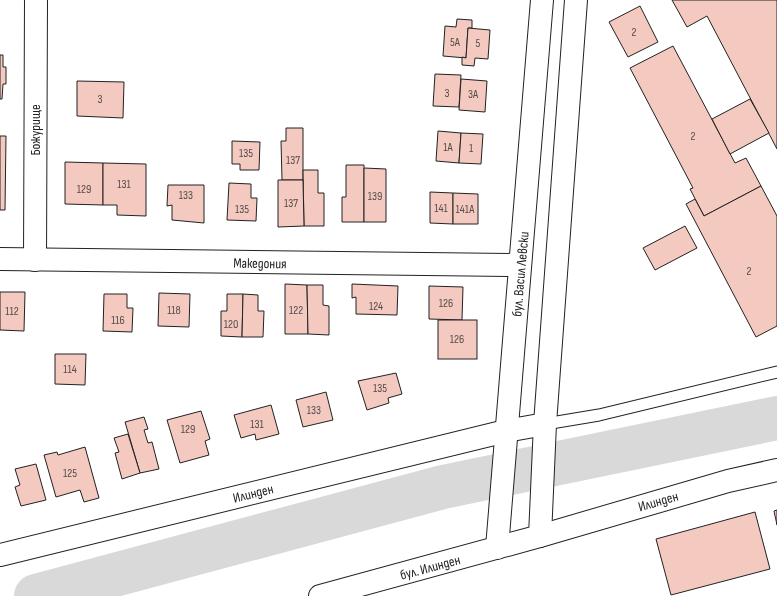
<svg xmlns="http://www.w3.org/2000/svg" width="777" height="596" font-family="'Sofia Sans Condensed',sans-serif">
<rect width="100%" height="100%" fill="#fff"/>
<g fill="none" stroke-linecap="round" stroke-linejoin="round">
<path stroke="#d9d9d9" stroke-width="44" d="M 36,596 L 443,487 L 777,418"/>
</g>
<g fill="#f3c9c0" stroke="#222">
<path d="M 672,0 L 777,0 L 777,149 L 707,16 L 687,27 Z"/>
<path d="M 640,6 L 658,42 L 628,57 L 609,22 Z"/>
<path d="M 457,19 L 472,20 L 472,28 L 468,28 L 466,58 L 443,56 L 445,26 L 456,27 Z"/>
<path d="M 468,28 L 490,30 L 488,59 L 475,58 L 474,66 L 462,65 L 462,57 L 466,58 Z"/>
<path d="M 673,46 L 735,163 L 746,158 L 761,186 L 704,216 L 690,189 L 693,188 L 630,68 Z"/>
<path d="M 0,55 L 3,55 L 3,67 L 6,67 L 6,84 L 3,84 L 2,99 L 0,99 Z"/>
<path d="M 435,74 L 461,75 L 459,107 L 433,106 Z"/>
<path d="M 461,79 L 487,81 L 485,112 L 459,110 Z"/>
<path d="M 77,81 L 124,82 L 123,118 L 77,116 Z"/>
<path d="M 750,99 L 769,133 L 730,154 L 712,119 Z"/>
<path d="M 286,128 L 303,128 L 303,180 L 282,180 L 281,141 L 286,141 Z"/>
<path d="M 438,131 L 461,133 L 459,163 L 436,161 Z"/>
<path d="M 461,133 L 483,134 L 481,164 L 459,163 Z"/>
<path d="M 0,136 L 6,136 L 5,210 L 0,210 Z"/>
<path d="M 232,141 L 260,142 L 259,170 L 240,170 L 240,164 L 232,164 Z"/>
<path d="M 65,162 L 103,163 L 103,205 L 65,204 Z"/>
<path d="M 103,163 L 146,164 L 146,216 L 117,215 L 117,205 L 103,205 Z"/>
<path d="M 346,165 L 364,165 L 364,222 L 342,222 L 342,197 L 346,197 Z"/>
<path d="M 364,168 L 386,169 L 386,222 L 364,222 Z"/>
<path d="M 303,170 L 318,170 L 318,193 L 324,193 L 324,226 L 304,226 Z"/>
<path d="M 278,180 L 303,180 L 304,226 L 278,227 Z"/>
<path d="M 229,183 L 251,184 L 251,198 L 257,198 L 256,221 L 227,220 Z"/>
<path d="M 168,185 L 204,185 L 204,223 L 172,220 L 172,205 L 167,206 Z"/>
<path d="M 761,186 L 777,216 L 777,326 L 756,337 L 686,204 L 695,199 L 704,216 Z"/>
<path d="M 430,192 L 453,193 L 453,224 L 430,223 Z"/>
<path d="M 453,193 L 478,194 L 478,224 L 453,224 Z"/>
<path d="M 685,226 L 697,248 L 655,270 L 643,248 Z"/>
<path d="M 285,284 L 307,285 L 308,334 L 285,334 Z"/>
<path d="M 352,284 L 398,286 L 397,315 L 356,314 L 356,297 L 352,298 Z"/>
<path d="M 307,285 L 323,285 L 323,305 L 329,306 L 329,335 L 308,334 Z"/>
<path d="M 429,286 L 463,287 L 462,320 L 429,319 Z"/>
<path d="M 0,292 L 25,292 L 24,331 L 0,330 Z"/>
<path d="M 159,293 L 190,294 L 189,327 L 158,326 Z"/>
<path d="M 104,294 L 127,294 L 127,308 L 133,308 L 132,332 L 103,331 Z"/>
<path d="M 227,294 L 243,294 L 242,337 L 221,336 L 221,311 L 227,311 Z"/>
<path d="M 243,294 L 258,295 L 258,311 L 264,311 L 263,337 L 242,337 Z"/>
<rect x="438" y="320" width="39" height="39"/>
<path d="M 55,354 L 86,354 L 85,385 L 55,384 Z"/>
<path d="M 396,373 L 402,394 L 388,398 L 389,403 L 367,410 L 358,381 Z"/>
<path d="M 326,392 L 333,420 L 303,427 L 296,400 Z"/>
<path d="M 271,405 L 279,434 L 256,440 L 255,434 L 241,438 L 234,415 Z"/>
<path d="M 201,411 L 210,439 L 205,441 L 209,455 L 180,463 L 167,420 Z"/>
<path d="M 144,417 L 148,429 L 144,430 L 148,443 L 152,442 L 159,469 L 140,473 L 125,422 Z"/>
<path d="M 128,434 L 140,473 L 122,479 L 115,453 L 119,452 L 114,438 Z"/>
<path d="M 85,447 L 99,498 L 84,502 L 80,490 L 56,497 L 44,455 L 57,452 L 58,455 Z"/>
<path d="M 36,464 L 46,500 L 21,506 L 15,487 L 20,485 L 15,469 Z"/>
<path d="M 777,510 L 777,525 L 774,511 Z"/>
<path d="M 755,512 L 770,569 L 671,595 L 656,539 Z"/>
</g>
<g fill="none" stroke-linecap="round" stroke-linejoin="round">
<g stroke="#222" stroke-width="13">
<path id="lane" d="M 545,424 L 599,415 L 777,372"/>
</g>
<g stroke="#222" stroke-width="24">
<g id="street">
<path d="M 0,259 L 520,265"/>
<path d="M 35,260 L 36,0"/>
<path d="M 540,536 L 728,481 L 777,470"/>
</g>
</g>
<g stroke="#222" stroke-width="24">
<g id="secondary">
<path d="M 497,548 L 542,0"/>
<path d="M 0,555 L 506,431 L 545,424"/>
<path d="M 320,596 L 540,536 L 545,424 L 576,0"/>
</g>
</g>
<use href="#lane" stroke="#fff" stroke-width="11"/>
<use href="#street" stroke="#fff" stroke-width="22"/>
<use href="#secondary" stroke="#fff" stroke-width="22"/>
</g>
<g text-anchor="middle" stroke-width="3" stroke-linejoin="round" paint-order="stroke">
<g font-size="12" fill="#564c4a">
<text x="634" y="36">2</text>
<text x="455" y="46">5А</text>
<text x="478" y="47">5</text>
<text x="447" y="97">3</text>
<text x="473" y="98">3А</text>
<text x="100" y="103">3</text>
<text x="693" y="140">2</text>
<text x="448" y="151">1А</text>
<text x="471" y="152">1</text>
<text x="246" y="157">135</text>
<text x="293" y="164">137</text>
<text x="124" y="188">131</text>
<text x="84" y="193">129</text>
<text x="186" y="199">133</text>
<text x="375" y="200">139</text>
<text x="291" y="207">137</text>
<text x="441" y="212">141</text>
<text x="242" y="213">135</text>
<text x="465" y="213">141А</text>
<text x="749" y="275">2</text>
<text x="446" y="307">126</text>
<text x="376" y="310">124</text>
<text x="174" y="314">118</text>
<text x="296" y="314">122</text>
<text x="12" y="315">112</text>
<text x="118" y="324">116</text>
<text x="231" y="328">120</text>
<text x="457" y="343">126</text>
<text x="70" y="373">114</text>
<text x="380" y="392">135</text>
<text x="314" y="414">133</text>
<text x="257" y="428">131</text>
<text x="188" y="433">129</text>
<text x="70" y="477">125</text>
</g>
<g font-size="14" fill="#222" stroke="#fff">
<text transform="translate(35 130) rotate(-90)" y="5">Божурище</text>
<text transform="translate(260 263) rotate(1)" y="5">Македония</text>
<text transform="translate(520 274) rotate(-85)" y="5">бул. Васил Левски</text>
<text transform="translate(253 493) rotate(-14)" y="5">Илинден</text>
<text transform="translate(658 501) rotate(-16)" y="5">Илинден</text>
<text transform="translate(430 567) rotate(-15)" y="5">бул. Илинден</text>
</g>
</g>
</svg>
